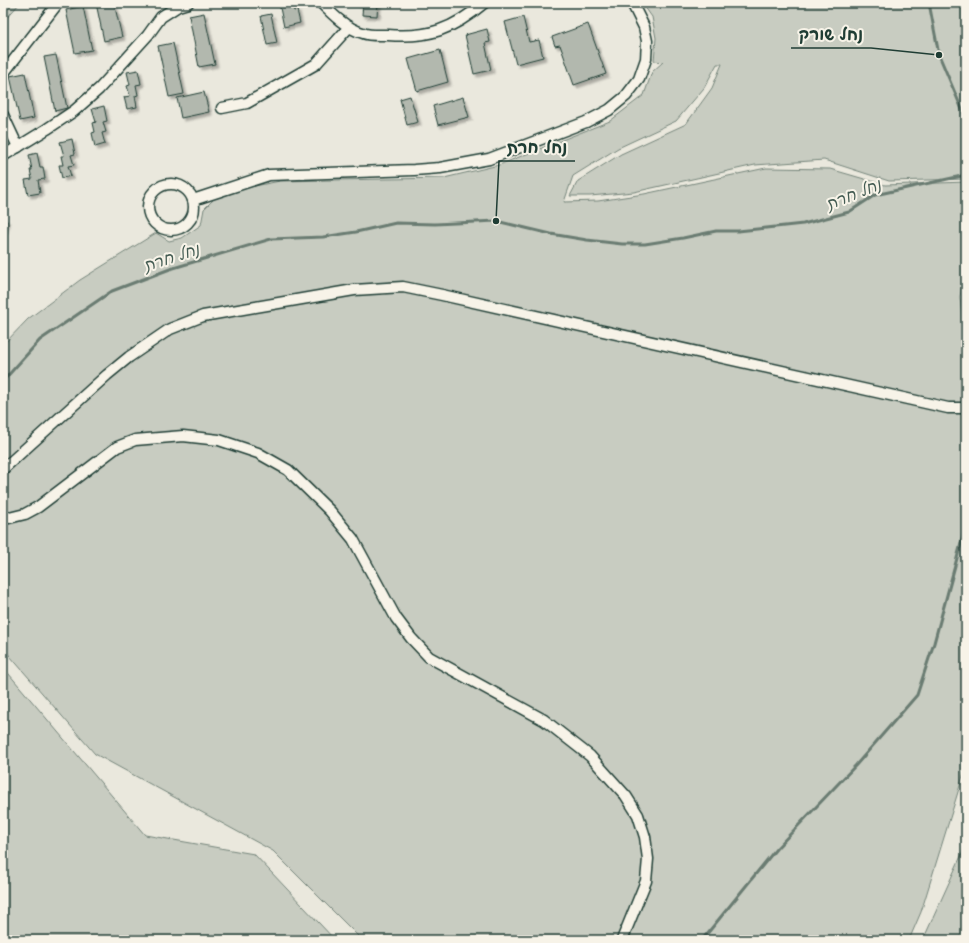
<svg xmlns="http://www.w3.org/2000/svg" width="969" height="943" font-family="'Shantell Sans','Playpen Sans Hebrew',sans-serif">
<defs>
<filter id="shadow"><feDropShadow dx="3" dy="3" stdDeviation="1" flood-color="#0004"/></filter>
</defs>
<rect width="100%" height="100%" fill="#eae8dd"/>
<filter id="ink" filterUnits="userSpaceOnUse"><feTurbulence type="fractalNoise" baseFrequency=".025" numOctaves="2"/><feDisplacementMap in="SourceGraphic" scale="8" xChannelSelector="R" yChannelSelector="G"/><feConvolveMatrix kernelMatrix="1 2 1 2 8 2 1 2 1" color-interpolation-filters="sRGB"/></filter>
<g filter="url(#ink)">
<path fill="#d9dacf" d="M 353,3 L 413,3 L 364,13 Z"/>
<g fill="#c8ccc1" stroke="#74847a">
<path d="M 3,3 L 20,3 L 3,22 Z"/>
<path d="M 642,3 L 966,3 L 966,179 L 889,181 L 824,160 L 755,165 L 634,192 L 590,196 L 570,196 L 578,181 L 621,154 L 686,124 L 712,88 L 722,64 L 717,64 L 704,88 L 676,121 L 618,148 L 573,176 L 564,202 L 598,201 L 644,194 L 766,168 L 830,169 L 885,185 L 966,182 L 966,258 L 960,297 L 966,356 L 966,766 L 921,912 L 909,940 L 362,940 L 273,851 L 95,754 L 3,648 L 3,345 L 28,319 L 80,280 L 156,233 L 169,241 L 182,238 L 201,225 L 204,209 L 214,199 L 250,187 L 280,181 L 444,178 L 499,165 L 610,121 L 644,95 L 652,72 L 663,62 L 654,61 L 656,38 L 652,17 Z"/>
<path d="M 3,667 L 145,835 L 254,854 L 335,940 L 3,940 Z"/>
<path d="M 966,843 L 966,940 L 923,940 L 966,845 Z"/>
</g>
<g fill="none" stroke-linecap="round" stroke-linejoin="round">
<g stroke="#6a7c72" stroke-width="3">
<path d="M 929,3 L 939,55 L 966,119"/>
<path d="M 3,381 L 40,340 L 112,291 L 170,269 L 271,239 L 323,237 L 356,232 L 396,223 L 435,224 L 496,221 L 551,234 L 587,240 L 622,244 L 645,244 L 683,238 L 716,231 L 738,231 L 803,224 L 849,212 L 875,195 L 966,175"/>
<path d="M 966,482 L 966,489"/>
<path d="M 702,940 L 776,849 L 856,765 L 917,695 L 934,643 L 966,525"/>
</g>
</g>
<g fill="#b2b8ae" stroke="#1f3d34" filter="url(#shadow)">
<path d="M 96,3 L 114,3 L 122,37 L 104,41 Z"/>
<path d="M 279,3 L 292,3 L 294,11 L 297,10 L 300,23 L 284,27 Z"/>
<path d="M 363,3 L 378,3 L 377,16 L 362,15 Z"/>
<path d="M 83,6 L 92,50 L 75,53 L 66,10 Z"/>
<path d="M 204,13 L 215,64 L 199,67 L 189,16 Z"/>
<path d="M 271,14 L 277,43 L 267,45 L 261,16 Z"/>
<path d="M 523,17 L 529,42 L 539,40 L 543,57 L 516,64 L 505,22 Z"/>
<path d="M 588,24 L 606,74 L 574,85 L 560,45 L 555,46 L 552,37 Z"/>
<path d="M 487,29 L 490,42 L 485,43 L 491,70 L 474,74 L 465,35 Z"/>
<path d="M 173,43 L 184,94 L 169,97 L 158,46 Z"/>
<path d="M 440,50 L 448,82 L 417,91 L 408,59 Z"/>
<path d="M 56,55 L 67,108 L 55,111 L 44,57 Z"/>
<path d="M 138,70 L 141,84 L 136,85 L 138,95 L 135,96 L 137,107 L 127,109 L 124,97 L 130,96 L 127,86 L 130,85 L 127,72 Z"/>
<path d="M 25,73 L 34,118 L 20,121 L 10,76 Z"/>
<path d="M 204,92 L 209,112 L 181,118 L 177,98 Z"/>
<path d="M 410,96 L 418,122 L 407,125 L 400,99 Z"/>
<path d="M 463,97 L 469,117 L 438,125 L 433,106 Z"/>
<path d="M 104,106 L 107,121 L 103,122 L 106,132 L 102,133 L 105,144 L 95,147 L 92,133 L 95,132 L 93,123 L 96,122 L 92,109 Z"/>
<path d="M 72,139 L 75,154 L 71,155 L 74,165 L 68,166 L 71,176 L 62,178 L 59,165 L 63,165 L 61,156 L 64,156 L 60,142 Z"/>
<path d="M 37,153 L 40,167 L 43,167 L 45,179 L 38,180 L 40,193 L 28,195 L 25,180 L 32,179 L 30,170 L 32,170 L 29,155 Z"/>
<path d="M 3,219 L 7,221 L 4,231 L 3,231 Z"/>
</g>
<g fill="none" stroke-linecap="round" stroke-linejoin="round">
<g stroke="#1f3d34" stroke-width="13">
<g id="minor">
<path d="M 321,3 C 332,14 347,29 363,33 C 370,36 380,35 388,35 C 429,38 452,30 484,3"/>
<path d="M 3,74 L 58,3"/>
<path d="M 222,108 L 247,103 L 316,64 L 349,27"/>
<path d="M 3,115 L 18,147"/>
<path d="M 3,156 L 47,129 L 74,111 L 99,89 L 148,35 L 161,17 L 178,6 L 188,3"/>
<circle cx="171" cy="207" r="23"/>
<path d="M 193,200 L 269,175 L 414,170 L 440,168 L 489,159 L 586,122 L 609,110 L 626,96 L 639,79 L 646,59 L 647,41 L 644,27 L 632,3"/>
<path d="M 3,469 L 107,375 L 129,357 L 170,329 L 203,316 L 354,290 L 403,287 L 442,295 L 948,408 L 966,408"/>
<path d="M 3,514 L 9,518 L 25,514 L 38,507 L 117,447 L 135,440 L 183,436 L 219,440 L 258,453 L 288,470 L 330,511 L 353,539 L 396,618 L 411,638 L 429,657 L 544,720 L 590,756 L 626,796 L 638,815 L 645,837 L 648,859 L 646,881 L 622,940"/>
</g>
</g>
<use href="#minor" stroke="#f7f3e8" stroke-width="10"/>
</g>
</g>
<g text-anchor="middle" stroke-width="4" stroke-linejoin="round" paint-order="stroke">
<g font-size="16" font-style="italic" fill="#445c53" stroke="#f7f3e8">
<text transform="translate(853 194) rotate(-22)" y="6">נחל חרת</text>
<text transform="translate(171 257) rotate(-18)" y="6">נחל חרת</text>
</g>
</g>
<path fill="none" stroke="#1f3d34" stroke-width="1.5" d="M939 55L871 48H791M496 221L499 161H575"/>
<g fill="#1f3d34" stroke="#f7f3e8" stroke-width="1.5">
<circle cx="939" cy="55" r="4"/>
<circle cx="496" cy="221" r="4"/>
</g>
<g font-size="16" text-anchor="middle" font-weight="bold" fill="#1f3d34" stroke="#f7f3e8" stroke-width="4" stroke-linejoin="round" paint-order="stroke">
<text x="831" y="40">נחל שורק</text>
<text x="537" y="153">נחל חרת</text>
</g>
<rect width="969" height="943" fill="none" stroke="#f7f3e8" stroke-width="16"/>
<rect x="8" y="8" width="953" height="927" fill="none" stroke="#1f3d34" stroke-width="1.5" filter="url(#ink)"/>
</svg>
